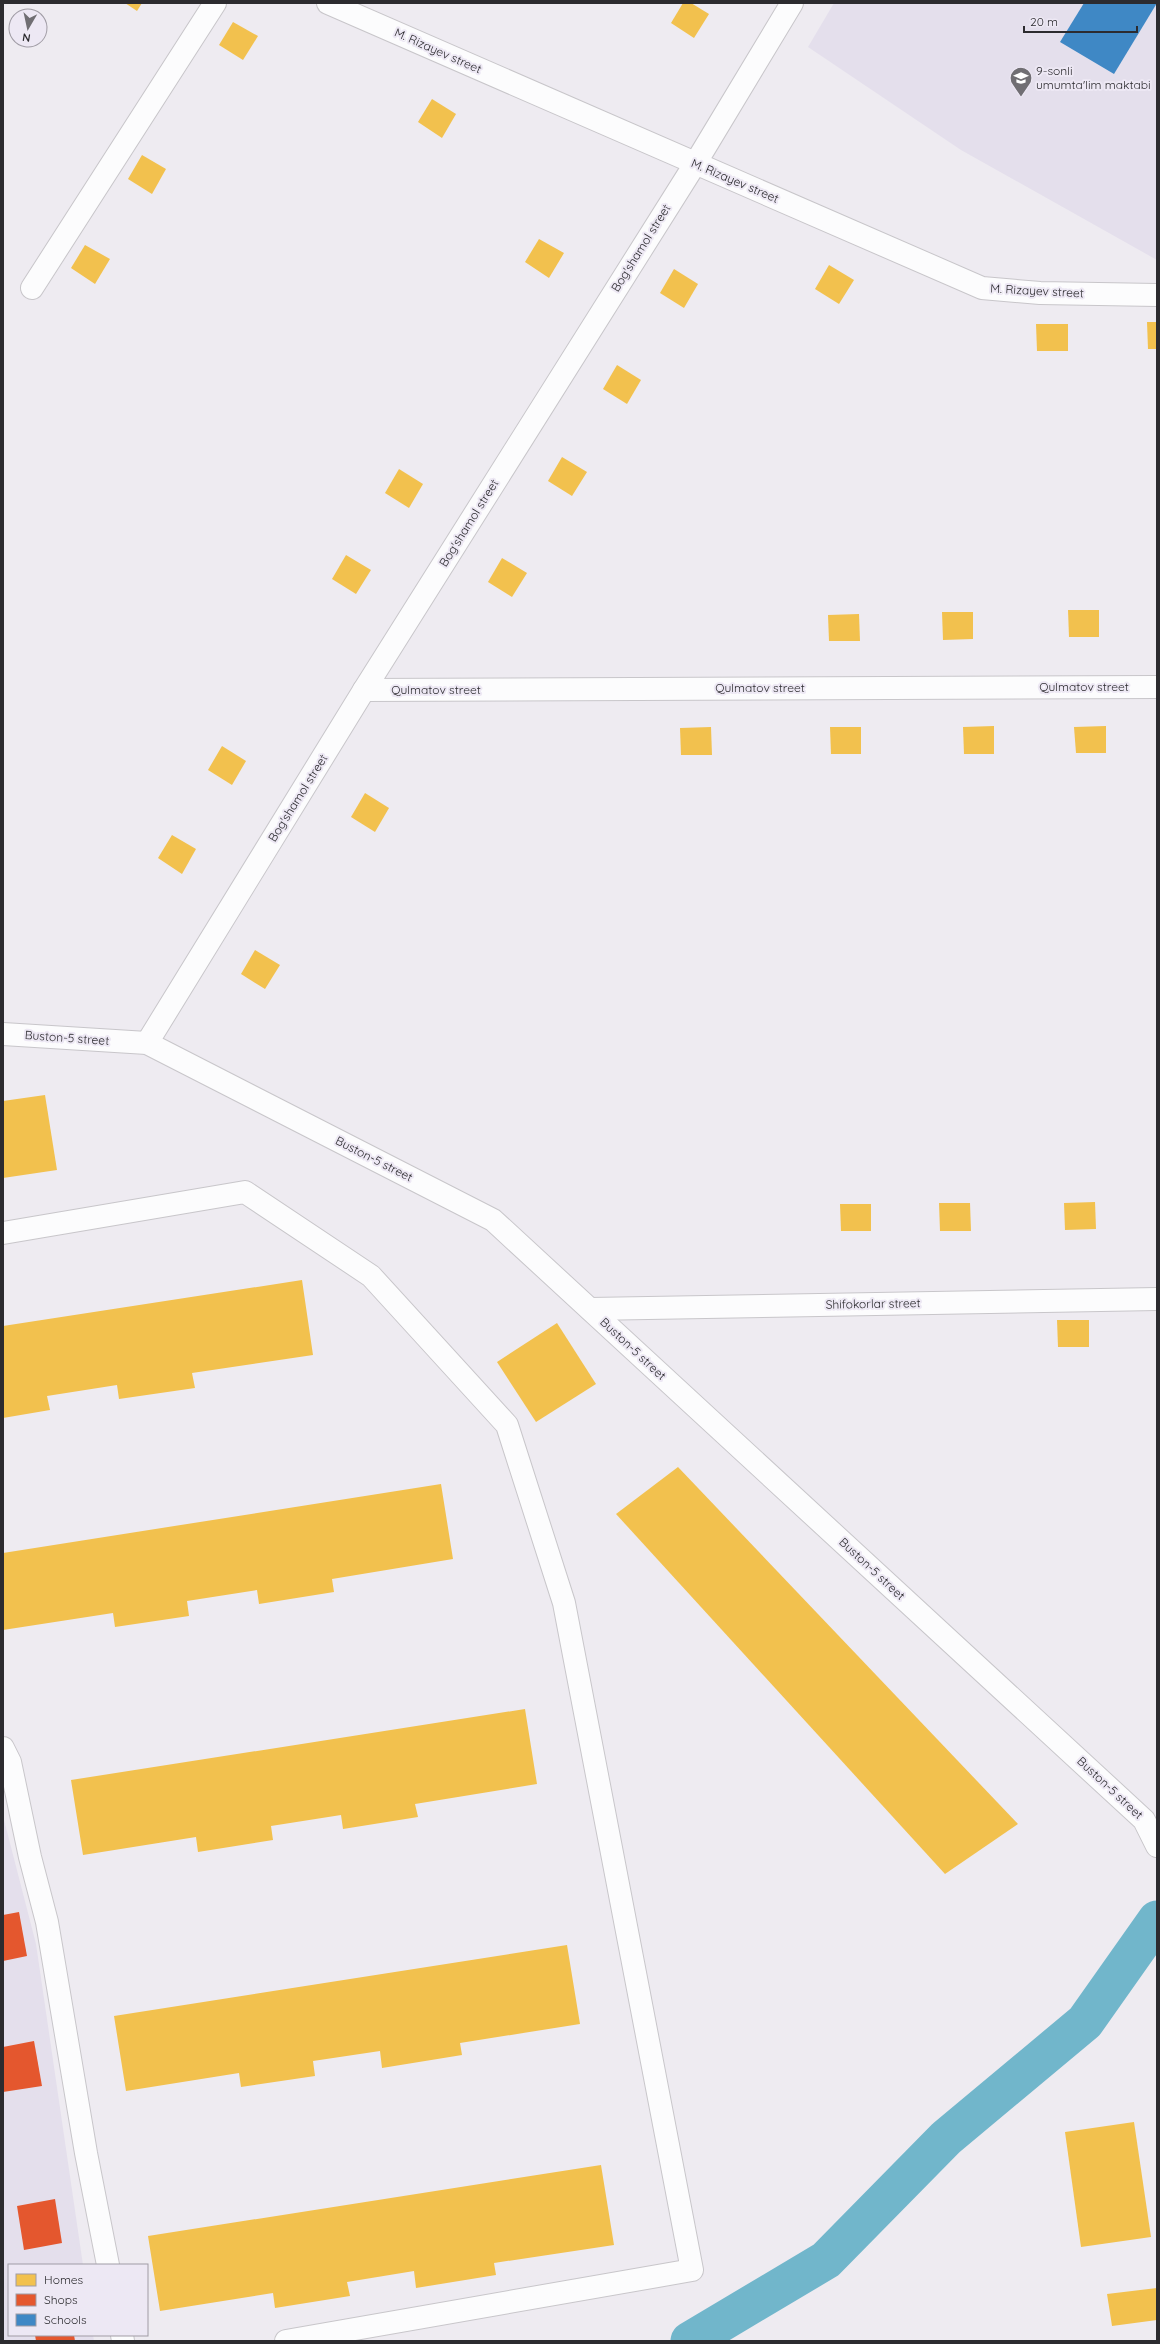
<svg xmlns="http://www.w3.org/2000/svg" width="1160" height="2344" font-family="Quicksand,sans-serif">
<rect width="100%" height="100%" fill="#eeebf1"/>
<g fill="#e4dfec">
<path d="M 834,3 L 1157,3 L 1157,260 L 961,150 L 808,47 Z"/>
<path d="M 3,1816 L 36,1944 L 83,2265 L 9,2265 L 9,2335 L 93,2335 L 94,2341 L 3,2341 Z"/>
</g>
<g fill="#f2c14e">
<path d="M 125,3 L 142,3 L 137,11 Z"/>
<path d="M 683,3 L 691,3 L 709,14 L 694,38 L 671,23 Z"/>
<path d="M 233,22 L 258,36 L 243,60 L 219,45 Z"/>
<path d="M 432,99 L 456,114 L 442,138 L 418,122 Z"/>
<path d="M 142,155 L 166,169 L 152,194 L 128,179 Z"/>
<path d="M 539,239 L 564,253 L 549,278 L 525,262 Z"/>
<path d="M 85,245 L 110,259 L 95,284 L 71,268 Z"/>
<path d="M 829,265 L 854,280 L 839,304 L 815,289 Z"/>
<path d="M 674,269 L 698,284 L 684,308 L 660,293 Z"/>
<path d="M 1147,322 L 1157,322 L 1157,349 L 1148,349 Z"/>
<path d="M 1036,324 L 1068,324 L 1068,351 L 1037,351 Z"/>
<path d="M 617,365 L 641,380 L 627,404 L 603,389 Z"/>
<path d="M 562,457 L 587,472 L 572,496 L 548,481 Z"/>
<path d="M 399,469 L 423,484 L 409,508 L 385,493 Z"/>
<path d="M 346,555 L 371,570 L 356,594 L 332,579 Z"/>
<path d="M 502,558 L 527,573 L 512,597 L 488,582 Z"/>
<path d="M 1068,610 L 1099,610 L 1099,637 L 1069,637 Z"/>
<path d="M 942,612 L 973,612 L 973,639 L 943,640 Z"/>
<path d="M 859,614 L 860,641 L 829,641 L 828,615 Z"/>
<path d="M 994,726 L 994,754 L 964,754 L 963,727 Z"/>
<path d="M 1106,726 L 1106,753 L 1076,753 L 1074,727 Z"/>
<path d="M 711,727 L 712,755 L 681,755 L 680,728 Z"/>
<path d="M 830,727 L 861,727 L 861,754 L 831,754 Z"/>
<path d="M 222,746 L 246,761 L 232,785 L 208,770 Z"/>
<path d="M 365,793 L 389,808 L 375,832 L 351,817 Z"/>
<path d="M 172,835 L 196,849 L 182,874 L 158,858 Z"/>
<path d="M 255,950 L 280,965 L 265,989 L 241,974 Z"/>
<path d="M 45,1095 L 57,1170 L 3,1178 L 3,1101 Z"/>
<path d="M 1095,1202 L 1096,1229 L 1065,1230 L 1064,1203 Z"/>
<path d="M 939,1203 L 970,1203 L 971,1231 L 940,1231 Z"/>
<path d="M 840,1204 L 871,1204 L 871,1231 L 841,1231 Z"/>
<path d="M 302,1280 L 313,1355 L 192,1373 L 195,1388 L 119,1399 L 117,1385 L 47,1396 L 50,1410 L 3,1418 L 3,1326 Z"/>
<path d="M 1057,1320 L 1089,1320 L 1089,1347 L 1058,1347 Z"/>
<path d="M 557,1323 L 596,1384 L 536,1422 L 497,1362 Z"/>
<path d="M 678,1467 L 1018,1824 L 945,1874 L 616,1514 Z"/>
<path d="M 441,1484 L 453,1559 L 332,1579 L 334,1592 L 259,1604 L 257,1590 L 187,1601 L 189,1616 L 115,1627 L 113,1613 L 3,1630 L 3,1553 Z"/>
<path d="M 525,1709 L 537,1784 L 415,1804 L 418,1817 L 343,1829 L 341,1815 L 271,1826 L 273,1840 L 198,1852 L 196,1837 L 83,1855 L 71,1780 Z"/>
<path d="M 567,1945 L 580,2024 L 460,2043 L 462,2055 L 382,2068 L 380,2051 L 313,2061 L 315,2076 L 241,2087 L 239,2073 L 126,2091 L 114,2016 Z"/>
<path d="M 1134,2122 L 1151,2237 L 1081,2247 L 1065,2132 Z"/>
<path d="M 601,2165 L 614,2245 L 494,2263 L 496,2275 L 416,2288 L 414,2271 L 347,2282 L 350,2296 L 275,2308 L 273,2293 L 160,2311 L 148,2236 Z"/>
<path d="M 1157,2288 L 1157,2320 L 1112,2326 L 1107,2294 Z"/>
</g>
<g fill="#e4572e">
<path d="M 19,1912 L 27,1956 L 3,1961 L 3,1915 Z"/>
<path d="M 34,2041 L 42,2086 L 3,2092 L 3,2047 Z"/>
<path d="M 55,2199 L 62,2243 L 24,2250 L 17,2206 Z"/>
<path d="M 35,2335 L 74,2335 L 75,2341 L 36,2341 Z"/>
</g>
<path fill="#3f88c5" d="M 1084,3 L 1157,3 L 1114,74 L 1060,42 Z"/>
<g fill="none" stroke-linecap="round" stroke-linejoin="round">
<path stroke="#71b6cb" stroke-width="39" d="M 690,2341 L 826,2260 L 946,2138 L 1085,2022 L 1157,1920"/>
<g stroke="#c8c6ca" stroke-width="24">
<g id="street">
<path d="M 328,3 L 982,288 L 1040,293 L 1157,295"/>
<path d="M 32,288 L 215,3"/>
<path d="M 364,690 L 1157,687"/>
<path d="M 3,1034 L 147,1043 L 493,1220 L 1144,1820 L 1157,1846"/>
<path d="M 147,1043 L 364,690 L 695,164 L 792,3"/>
<path d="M 3,1233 L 245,1192 L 371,1276 L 507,1425 L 564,1603 L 692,2270 L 286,2341"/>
<path d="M 590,1309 L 1157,1299"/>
<path d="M 3,1748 L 10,1762 L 30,1857 L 47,1922 L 86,2153 L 108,2265"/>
<path d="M 122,2335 L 123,2341"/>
</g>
</g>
<use href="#street" stroke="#fcfcfd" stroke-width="22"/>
</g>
<defs>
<g id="school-pin" transform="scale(1.15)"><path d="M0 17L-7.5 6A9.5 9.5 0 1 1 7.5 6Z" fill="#706e73" stroke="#ede8f4"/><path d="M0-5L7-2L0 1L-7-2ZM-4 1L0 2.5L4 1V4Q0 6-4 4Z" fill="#fff"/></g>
</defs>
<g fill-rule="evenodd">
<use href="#school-pin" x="1021" y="78"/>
</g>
<g text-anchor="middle" stroke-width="4" stroke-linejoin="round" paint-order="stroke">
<g font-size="12" fill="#2c2b2f" stroke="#ede8f4">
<text transform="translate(438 51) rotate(24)" y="4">M. Rizayev street</text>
<text transform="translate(735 181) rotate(23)" y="4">M. Rizayev street</text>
<text transform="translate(641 248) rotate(-58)" y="4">Bog'shamol street</text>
<text transform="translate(1037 291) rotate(3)" y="4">M. Rizayev street</text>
<text transform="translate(469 523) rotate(-58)" y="4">Bog'shamol street</text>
<text x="1084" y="691">Qulmatov street</text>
<text x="760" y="692">Qulmatov street</text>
<text x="436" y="694">Qulmatov street</text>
<text transform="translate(298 798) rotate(-58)" y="4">Bog'shamol street</text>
<text transform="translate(67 1038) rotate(4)" y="4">Buston-5 street</text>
<text transform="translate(374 1159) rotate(27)" y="4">Buston-5 street</text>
<text transform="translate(873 1304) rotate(-1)" y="4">Shifokorlar street</text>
<text transform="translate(633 1349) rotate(43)" y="4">Buston-5 street</text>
<text transform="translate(872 1569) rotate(43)" y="4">Buston-5 street</text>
<text transform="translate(1110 1788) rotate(43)" y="4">Buston-5 street</text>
</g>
<g font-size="12" fill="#2c2b2f" stroke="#ede8f4" text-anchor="start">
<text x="1036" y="75">9-sonli<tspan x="1036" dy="14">umumta'lim maktabi</tspan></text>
</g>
</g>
<rect width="1160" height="2344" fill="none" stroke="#2c2b2f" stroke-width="8"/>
<rect x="8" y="2264" width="140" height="72" fill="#ede8f4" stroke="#a09ca5"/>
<rect x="16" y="2274" width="20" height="12" fill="#f2c14e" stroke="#a09ca5"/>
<text x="44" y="2284" font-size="12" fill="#2c2b2f">Homes</text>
<rect x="16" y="2294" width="20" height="12" fill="#e4572e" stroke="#a09ca5"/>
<text x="44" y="2304" font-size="12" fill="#2c2b2f">Shops</text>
<rect x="16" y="2314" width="20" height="12" fill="#3f88c5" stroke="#a09ca5"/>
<text x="44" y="2324" font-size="12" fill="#2c2b2f">Schools</text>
<g transform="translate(28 28) rotate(189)"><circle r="19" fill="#ede8f4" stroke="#a09ca5"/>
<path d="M0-3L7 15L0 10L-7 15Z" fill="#706e73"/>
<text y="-6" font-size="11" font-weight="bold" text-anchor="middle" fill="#2c2b2f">N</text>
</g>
<path d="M1024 26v6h113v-6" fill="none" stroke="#2c2b2f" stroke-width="2"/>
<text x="1030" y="26" font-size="12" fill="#2c2b2f" stroke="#ede8f4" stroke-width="3" paint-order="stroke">20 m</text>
</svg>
